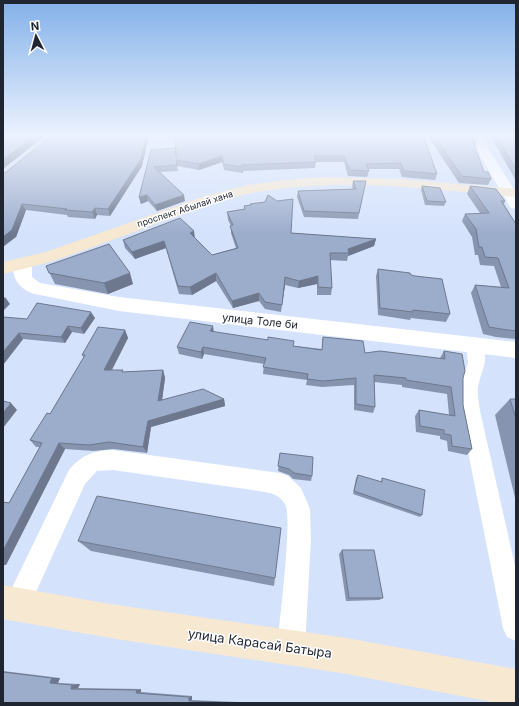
<svg xmlns="http://www.w3.org/2000/svg" width="519" height="706" font-family="Inter,sans-serif">
<rect width="100%" height="100%" fill="#d4e2fc"/>
<g fill="none" stroke-linecap="round" stroke-linejoin="round">
<g fill="#fff" fill-rule="evenodd">
<path d="M 474,339 L 480,340 C 490,359 483,366 479,383 C 476,391 479,402 480,411 L 516,570 L 516,641 L 507,637 L 503,628 L 460,411 L 460,384 L 468,363 L 466,345 L 468,340 Z"/>
<path d="M 113,450 L 280,473 L 288,476 L 301,488 L 310,509 L 311,539 L 305,647 L 301,657 L 291,661 L 281,657 L 277,647 C 279,627 293,515 285,504 C 279,494 270,493 259,491 L 113,470 L 97,471 L 85,484 L 26,614 L 17,618 L 8,614 L 4,605 L 8,596 L 69,470 C 81,455 95,450 113,450 Z"/>
</g>
<g fill="#fff" fill-rule="evenodd">
<path d="M 468,135 L 480,135 L 516,193 L 516,209 L 511,208 L 509,205 Z"/>
<path d="M 23,258 L 29,259 L 32,263 L 32,277 L 40,283 L 119,297 L 516,342 L 516,358 L 119,311 L 35,294 C 20,290 7,275 17,259 Z"/>
</g>
<g fill="#f7e8d1" fill-rule="evenodd">
<path d="M 324,177 L 401,179 L 516,189 L 516,197 C 428,189 336,176 247,194 C 213,201 180,215 147,227 C 118,238 88,249 59,259 C 41,265 21,269 3,274 L 3,262 L 46,252 L 205,196 L 248,185 L 286,180 Z"/>
<path d="M 3,585 L 110,604 L 347,638 L 516,669 L 516,703 L 497,703 L 347,674 L 110,638 L 3,619 Z"/>
</g>
</g>
<g fill="#8694af">
<path d="M 52,135 L 149,135 L 142,166 L 110,216 L 97,215 L 95,219 L 68,217 L 67,215 L 26,210 L 16,237 L 5,173 Z"/>
<path d="M 423,135 L 437,174 L 435,180 L 402,177 L 399,169 L 368,169 L 369,171 L 367,177 L 348,176 L 344,162 L 316,162 L 315,168 L 243,171 L 243,173 L 224,170 L 222,162 L 199,170 L 177,166 L 178,171 L 160,172 L 185,201 L 157,211 L 148,201 L 141,204 L 139,197 L 151,150 Z"/>
<path d="M 427,135 L 472,135 L 476,144 L 475,147 L 484,172 L 491,179 L 488,185 L 459,183 Z"/>
<path d="M 490,135 L 516,135 L 516,181 Z"/>
<path d="M 353,181 L 366,181 L 358,219 L 304,217 L 297,197 L 298,191 L 353,189 L 352,187 Z"/>
<path d="M 422,186 L 446,202 L 444,206 L 425,205 L 421,190 Z"/>
<path d="M 470,186 L 505,201 L 504,204 L 516,224 L 516,339 L 496,337 L 483,334 L 471,293 L 475,285 L 501,287 L 494,266 L 480,265 L 478,255 L 475,255 L 472,237 L 462,221 L 465,214 L 480,213 L 467,194 Z"/>
<path d="M 250,204 L 291,233 L 376,239 L 374,246 L 348,256 L 347,261 L 330,260 L 332,288 L 331,295 L 317,295 L 317,284 L 298,288 L 285,285 L 281,312 L 265,309 L 259,301 L 233,308 L 216,281 L 192,295 L 179,294 L 166,248 L 135,259 L 125,248 L 123,240 L 195,238 L 212,255 L 236,248 L 231,233 L 231,226 L 228,220 L 227,212 L 244,209 L 244,206 L 250,205 Z"/>
<path d="M 46,266 L 133,284 L 108,294 L 55,284 Z"/>
<path d="M 378,269 L 411,275 L 450,314 L 446,322 L 411,318 L 410,320 L 378,315 L 376,276 Z"/>
<path d="M 3,317 L 27,319 L 95,318 L 84,334 L 72,332 L 65,343 L 23,339 L 3,365 Z"/>
<path d="M 125,330 L 128,338 L 112,370 L 124,372 L 163,370 L 165,378 L 162,400 L 224,399 L 225,406 L 151,427 L 147,453 L 113,449 L 94,451 L 65,449 L 6,565 L 3,565 L 3,502 L 9,503 L 40,447 L 36,447 L 30,440 L 50,414 L 84,357 L 82,355 Z"/>
<path d="M 213,332 L 294,346 L 322,349 L 323,337 L 365,353 L 440,358 L 444,351 L 463,378 L 463,405 L 472,449 L 467,455 L 448,451 L 447,441 L 440,439 L 440,436 L 416,432 L 415,416 L 419,410 L 449,415 L 447,394 L 402,387 L 402,385 L 374,382 L 375,407 L 373,413 L 354,410 L 354,385 L 322,387 L 306,385 L 307,380 L 263,374 L 264,364 L 204,354 L 202,359 L 179,354 L 177,347 Z"/>
<path d="M 510,399 L 516,399 L 516,502 L 495,415 Z"/>
<path d="M 280,453 L 312,476 L 311,481 L 293,479 L 289,475 L 278,471 Z"/>
<path d="M 358,475 L 381,482 L 382,478 L 422,515 L 420,517 L 353,494 L 356,478 Z"/>
<path d="M 78,541 L 275,578 L 274,586 L 91,551 Z"/>
<path d="M 342,550 L 383,598 L 379,600 L 346,601 L 339,554 Z"/>
<path d="M 3,671 L 60,678 L 58,683 L 80,684 L 78,688 L 141,689 L 141,692 L 192,696 L 192,700 L 261,703 L 3,703 Z"/>
</g>
<g fill="#6d788e">
<path d="M 35,135 L 46,135 L 3,169 L 3,160 Z"/>
<path d="M 147,135 L 149,135 L 142,166 L 110,216 L 108,209 Z"/>
<path d="M 222,156 L 222,162 L 199,170 L 199,164 Z"/>
<path d="M 147,195 L 148,201 L 141,204 L 139,197 Z"/>
<path d="M 184,195 L 185,201 L 157,211 L 155,205 Z"/>
<path d="M 22,204 L 26,210 L 16,237 L 3,247 L 3,237 Z"/>
<path d="M 95,208 L 97,215 L 95,219 L 92,212 Z"/>
<path d="M 194,231 L 195,239 L 190,233 Z"/>
<path d="M 376,239 L 374,246 L 348,256 L 349,253 L 348,249 Z"/>
<path d="M 164,241 L 166,248 L 135,259 L 132,252 Z"/>
<path d="M 130,273 L 133,284 L 108,294 L 104,283 Z"/>
<path d="M 216,273 L 216,281 L 192,295 L 190,287 Z"/>
<path d="M 318,276 L 317,284 L 298,288 L 299,281 Z"/>
<path d="M 285,277 L 285,285 L 281,312 L 282,305 Z"/>
<path d="M 259,293 L 259,301 L 233,308 L 232,301 Z"/>
<path d="M 5,297 L 10,304 L 3,311 L 3,299 Z"/>
<path d="M 91,312 L 95,318 L 84,334 L 81,328 Z"/>
<path d="M 68,326 L 72,332 L 65,343 L 61,337 Z"/>
<path d="M 213,326 L 214,333 L 210,331 Z"/>
<path d="M 125,330 L 128,338 L 108,377 L 104,370 Z"/>
<path d="M 19,333 L 23,339 L 3,365 L 3,352 Z"/>
<path d="M 203,347 L 204,354 L 202,359 L 201,352 Z"/>
<path d="M 163,370 L 165,378 L 161,408 L 158,401 Z"/>
<path d="M 224,399 L 225,406 L 151,427 L 147,453 L 143,447 L 148,421 Z"/>
<path d="M 11,403 L 17,410 L 3,428 L 3,413 Z"/>
<path d="M 59,443 L 65,449 L 6,565 L 3,564 L 3,551 Z"/>
<path d="M 52,678 L 60,678 L 58,683 L 50,683 Z"/>
<path d="M 80,684 L 78,688 L 71,689 L 72,685 Z"/>
<path d="M 141,689 L 141,692 L 136,693 L 137,690 Z"/>
<path d="M 192,696 L 192,700 L 189,701 L 189,697 Z"/>
</g>
<g fill="#9caccb" stroke="#6d788e">
<path d="M 3,135 L 35,135 L 3,160 Z"/>
<path d="M 52,135 L 147,135 L 141,159 L 108,209 L 95,208 L 92,212 L 65,210 L 67,209 L 22,204 L 12,230 L 3,237 L 3,173 L 5,173 Z"/>
<path d="M 175,135 L 423,135 L 437,174 L 404,171 L 401,163 L 366,164 L 369,171 L 350,170 L 344,156 L 314,156 L 316,162 L 242,165 L 242,167 L 224,164 L 222,156 L 199,164 L 176,160 L 177,165 L 154,167 L 184,195 L 155,205 L 147,195 L 139,197 L 151,150 L 176,148 L 176,157 Z"/>
<path d="M 433,135 L 472,135 L 476,144 L 474,144 L 484,172 L 488,172 L 491,179 L 462,176 Z"/>
<path d="M 496,135 L 516,135 L 516,169 Z"/>
<path d="M 353,181 L 366,181 L 359,213 L 304,211 L 298,191 L 356,189 Z"/>
<path d="M 422,186 L 440,188 L 446,202 L 427,201 Z"/>
<path d="M 470,186 L 496,189 L 505,201 L 501,201 L 516,224 L 516,331 L 501,329 L 489,327 L 475,285 L 509,288 L 498,258 L 485,257 L 482,247 L 479,247 L 476,229 L 465,214 L 489,213 Z"/>
<path d="M 268,195 L 277,201 L 293,199 L 291,233 L 376,239 L 348,249 L 349,253 L 330,253 L 332,288 L 318,287 L 318,276 L 299,281 L 285,277 L 282,305 L 265,302 L 259,293 L 232,301 L 216,273 L 190,287 L 178,286 L 164,241 L 132,252 L 123,240 L 180,218 L 194,231 L 190,233 L 212,255 L 238,248 L 230,226 L 233,225 L 227,212 L 245,209 L 244,206 L 251,205 L 250,204 L 265,202 Z"/>
<path d="M 109,244 L 130,273 L 104,283 L 49,273 L 46,266 Z"/>
<path d="M 378,269 L 410,273 L 411,275 L 415,276 L 442,279 L 450,314 L 413,310 L 413,312 L 380,308 Z"/>
<path d="M 37,303 L 91,312 L 81,328 L 68,326 L 61,337 L 19,333 L 3,352 L 3,317 L 27,319 Z"/>
<path d="M 190,322 L 213,326 L 210,331 L 268,340 L 268,337 L 294,341 L 293,346 L 322,350 L 323,337 L 363,341 L 365,353 L 380,351 L 445,359 L 444,351 L 462,354 L 465,371 L 463,378 L 463,405 L 472,449 L 452,446 L 451,435 L 444,434 L 444,430 L 420,426 L 419,410 L 455,416 L 451,387 L 406,380 L 406,378 L 374,375 L 375,407 L 356,404 L 356,378 L 323,381 L 307,379 L 308,374 L 263,367 L 266,358 L 203,347 L 201,352 L 177,347 Z"/>
<path d="M 98,327 L 125,330 L 104,370 L 123,370 L 122,372 L 163,370 L 158,401 L 203,389 L 224,399 L 148,421 L 143,447 L 109,442 L 89,445 L 59,443 L 3,551 L 3,502 L 9,503 L 42,443 L 30,440 L 47,413 L 50,414 L 85,355 L 82,355 Z"/>
<path d="M 510,399 L 516,399 L 516,419 Z"/>
<path d="M 3,401 L 11,403 L 3,413 Z"/>
<path d="M 280,453 L 313,457 L 312,476 L 294,473 L 289,469 L 278,466 Z"/>
<path d="M 358,475 L 382,482 L 382,478 L 425,490 L 422,515 L 354,491 Z"/>
<path d="M 97,496 L 281,528 L 275,578 L 78,541 Z"/>
<path d="M 342,550 L 374,550 L 383,598 L 349,598 Z"/>
<path d="M 3,672 L 52,678 L 50,683 L 72,685 L 71,689 L 137,690 L 136,693 L 189,697 L 189,701 L 233,703 L 3,703 Z"/>
</g>
<linearGradient id="sky" x2="0" y2="1"><stop stop-color="#83b1e9"/><stop offset="0.58" stop-color="#ecf2fe"/><stop offset="1" stop-color="#ecf2fe" stop-opacity="0"/></linearGradient>
<rect width="519" height="234" fill="url(#sky)"/>
<g text-anchor="middle" stroke-width="3" stroke-linejoin="round" paint-order="stroke">
<g font-size="9" fill="#1f2531" stroke="#fff">
<text transform="translate(185 209) rotate(-18)" y="3">проспект Абылай хана</text>
</g>
<g font-size="11" fill="#1f2531" stroke="#fff">
<text transform="translate(260 321) rotate(6)" y="4">улица Толе би</text>
</g>
<g font-size="13" fill="#1f2531" stroke="#fff">
<text transform="translate(260 643) rotate(8)" y="5">улица Карасай Батыра</text>
</g>
</g>
<rect width="519" height="706" fill="none" stroke="#1f2531" stroke-width="8"/>
<g transform="translate(36 36) rotate(354)" stroke="#ffffff" stroke-width="3" paint-order="stroke">
<path d="M0-3L7 15L0 10L-7 15Z" fill="#1f2531"/>
<text y="-6" font-size="11" font-weight="bold" text-anchor="middle" fill="#1f2531">N</text>
</g>
</svg>
